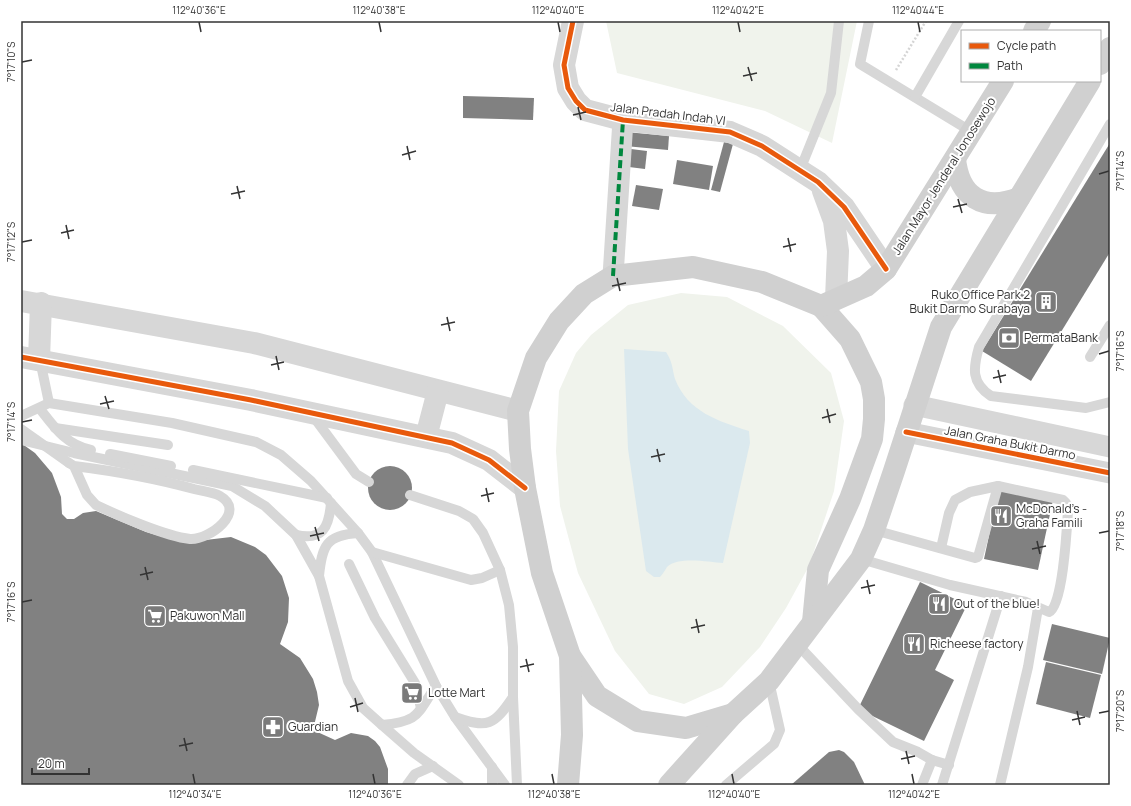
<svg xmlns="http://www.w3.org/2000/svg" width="1131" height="806" font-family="Manrope,sans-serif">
<rect width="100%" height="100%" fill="#fff"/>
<g fill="#f0f3ec">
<path d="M 606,21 L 857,21 L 832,143 L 765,111 L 617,73 Z"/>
<path d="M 681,293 L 727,297 L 783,326 L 831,373 L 844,421 L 834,491 L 809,566 L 786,608 L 760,647 L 722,687 L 684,704 L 649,694 L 615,651 L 578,573 L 560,506 L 556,451 L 559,391 L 576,353 L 591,335 L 628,305 Z"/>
</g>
<path fill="#dbe9ee" d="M 624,349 L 666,352 C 673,363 672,368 675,379 C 688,412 718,421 749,431 L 750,443 L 723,563 C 709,562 678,556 667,567 C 665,570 663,574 660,577 L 654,577 L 646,571 L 628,449 Z"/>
<g fill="#818181">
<path d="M 463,96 L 534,98 L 533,120 L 463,118 Z"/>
<path d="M 626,132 L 669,136 L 668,150 L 625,146 Z"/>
<path d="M 724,142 L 733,144 L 720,192 L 711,190 Z"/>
<path d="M 1110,143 L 1110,252 L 1031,381 L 982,351 Z"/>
<path d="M 623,148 L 647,151 L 645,169 L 621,166 Z"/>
<path d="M 677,160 L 713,166 L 709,190 L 673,184 Z"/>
<path d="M 636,185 L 663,189 L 659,210 L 632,206 Z"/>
<path d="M 21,443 L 35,453 L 52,473 L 61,497 L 62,514 L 67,519 L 74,519 L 83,513 L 96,511 L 146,532 L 163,537 L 197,541 L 231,537 L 255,547 L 266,555 L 282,576 L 289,598 L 288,622 L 280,644 L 300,658 L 313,679 L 317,692 L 319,705 L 313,730 L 335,740 L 351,733 L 368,736 L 375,741 L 380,747 L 388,769 L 388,785 L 21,785 Z"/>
<circle cx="390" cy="488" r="22"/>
<path d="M 999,489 L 1053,500 L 1038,570 L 984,559 Z"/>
<path d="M 920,582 L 967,605 L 935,670 L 954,680 L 924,741 L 858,709 Z"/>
<path d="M 1052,624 L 1110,638 L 1102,674 L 1043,660 Z"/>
<path d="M 1046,662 L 1101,675 L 1090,718 L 1036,704 Z"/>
<path d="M 839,750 L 844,752 L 854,762 L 865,785 L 791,785 L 829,752 Z"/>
</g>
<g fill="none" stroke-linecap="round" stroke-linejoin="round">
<path stroke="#d5d5d5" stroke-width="2.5" stroke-dasharray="2 2" stroke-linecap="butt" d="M 896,70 L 926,21"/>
<g stroke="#d7d7d7" stroke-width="10">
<path d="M 869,21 L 860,64 L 972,132"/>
<path d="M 915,97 L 959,21"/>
<path d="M 1110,124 L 979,347 C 973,368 971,383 991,396 L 1086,408 L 1110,402"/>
<path d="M 800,170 L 831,93 L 839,21"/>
<path d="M 1090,357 L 1110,325"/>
<path d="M 40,360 L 49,403"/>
<path d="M 40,409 C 54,427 66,445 91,450"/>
<path d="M 21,416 L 49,403 L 172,423 L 256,442 L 281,455 L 311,481 L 358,533 L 372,552 L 436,686 L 455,717 L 505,785"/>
<path d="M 313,416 L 356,474 L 369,482"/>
<path d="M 55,428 L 168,445"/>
<path d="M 21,440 L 74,453 L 232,486 L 265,506 L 296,535 L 319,576 L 348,681 L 363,708 L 382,725 C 420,721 416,715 436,686"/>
<path d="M 110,454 L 171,466"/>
<path d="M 69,463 L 74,466 C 114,471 154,478 194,489 C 202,491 213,492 220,496 C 247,511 210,540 190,539 C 165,536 119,516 96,505 L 87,495 L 74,466"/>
<path d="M 193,470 L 327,498"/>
<path d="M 410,495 L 459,511 L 473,519 L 483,533 L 500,570 L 509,605 L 513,647 L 513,697 L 517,785"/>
<path d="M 874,530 L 975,558 L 978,557 L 998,486"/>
<path d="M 296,535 C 323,541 329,527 331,503"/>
<path d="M 372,552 L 471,580 L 482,578 L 500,570"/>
<path d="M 861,559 L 950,585 L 1026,602 L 1049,612 C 1063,607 1067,526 1068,510 L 1066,503 L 1063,500 L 998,486 L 970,492 L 955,500 L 949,513 L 941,548"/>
<path d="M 349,564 L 375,618 L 415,683 L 421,708"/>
<path d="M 319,576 C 322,546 326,535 358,533"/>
<path d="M 797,644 L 858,709 L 893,742 L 918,752 L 932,760 L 949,765"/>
<path d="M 455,717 C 488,729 494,725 513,697"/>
<path d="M 382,725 L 414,753 L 459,785"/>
<path d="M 492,767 L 492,785"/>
<path d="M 407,785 L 415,774 L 433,766"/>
<path d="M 726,785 L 774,744 L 780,730 L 769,681"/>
<path d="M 922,785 L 932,760"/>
<path d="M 942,785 L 1001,596"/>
<path d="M 1000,785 L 1028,667 L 1038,608"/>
</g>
<g stroke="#d7d7d7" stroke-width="21">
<path d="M 613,276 L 623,120"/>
<path d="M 914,405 L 1110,447"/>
<path d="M 906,432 L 1110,473"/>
</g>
<g stroke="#d7d7d7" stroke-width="22">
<path d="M 573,21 L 564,65 L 568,88 L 576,101 L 585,110 L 623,120 L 730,132 L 762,146 L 818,182 L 844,207 L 886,269"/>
<path d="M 823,191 L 834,221 L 838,251 L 836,299"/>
<path d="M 21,301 L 254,343 L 518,411"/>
<path d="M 21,357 L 251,400 L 452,443 L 489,460 L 525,488"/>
<path d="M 39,360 L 41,303"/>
<path d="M 426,437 L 438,391"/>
</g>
<g stroke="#d0d0d0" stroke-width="22">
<path d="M 1034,31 L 1040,21"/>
<path d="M 1100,64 L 1110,48"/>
<path d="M 955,159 C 959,197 983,212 1019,198"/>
<path d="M 813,622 L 818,570 L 850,499 L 872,439 L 874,419 L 874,399 L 871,382 L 850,339 L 821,306"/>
<path d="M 570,656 L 597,696 L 638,721 L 686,728 L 733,714"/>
<path d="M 568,785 L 572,735 L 570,656 L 542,573 L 525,488 L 520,449 L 518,411 L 536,358 L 559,321 L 584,294 L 613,276 L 693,267 L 762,282 L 821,306 L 866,286 L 886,269 L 1003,81"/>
<path d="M 669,785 L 733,714 L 769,681 L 861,559 L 874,530 L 894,471 L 941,327 L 1090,81"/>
</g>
<path stroke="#d7d7d7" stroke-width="10" d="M 21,429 L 69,463"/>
<path stroke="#00873e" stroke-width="4" stroke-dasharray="8 4" stroke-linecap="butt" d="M 613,276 L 623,120"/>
<g stroke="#fff" stroke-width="8">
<g id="cycleway">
<path d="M 573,21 L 564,65 L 568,88 L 576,101 L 585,110 L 623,120 L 730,132 L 762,146 L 818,182 L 844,207 L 886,269"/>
<path d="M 21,357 L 251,400 L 452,443 L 489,460 L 525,488"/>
<path d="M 906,432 L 1110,473"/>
</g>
</g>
<use href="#cycleway" stroke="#e8590c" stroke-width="5"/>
</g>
<path fill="none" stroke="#333" stroke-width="1.5" d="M 199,22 L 201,32M 379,22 L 381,32M 558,22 L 560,32M 738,22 L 740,32M 918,22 L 920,32M 22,62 L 32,60M 748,67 L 752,81M 743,76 L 757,73M 578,107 L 581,120M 573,115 L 586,112M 407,146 L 410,160M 402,155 L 416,151M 1099,174 L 1109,171M 237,186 L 240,199M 231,194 L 245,191M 958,199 L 962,213M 953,207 L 967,204M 66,225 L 69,239M 61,233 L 74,230M 788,238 L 791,252M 22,242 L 32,240M 783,247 L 796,244M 617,278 L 620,291M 612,286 L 626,283M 447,317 L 450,331M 441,325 L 455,322M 1099,354 L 1109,351M 276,356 L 279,370M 271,365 L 284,362M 998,370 L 1001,383M 993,378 L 1006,375M 105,396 L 109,409M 100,404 L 114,401M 827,409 L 830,423M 822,418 L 836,414M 22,422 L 32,420M 657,449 L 660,462M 651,457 L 665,454M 486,488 L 489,502M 481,496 L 494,493M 315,527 L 319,541M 1099,533 L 1109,531M 310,536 L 324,533M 1037,541 L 1040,554M 1032,549 L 1046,546M 145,567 L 148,580M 140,575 L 153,572M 867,580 L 870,594M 861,588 L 875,585M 22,602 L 32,600M 696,619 L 699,633M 691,628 L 705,625M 526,659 L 529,672M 520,667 L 534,664M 355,698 L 358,712M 350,707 L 363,703M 1077,711 L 1080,725M 1099,713 L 1109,711M 1072,720 L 1085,717M 184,738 L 187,751M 179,746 L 193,743M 906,751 L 909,764M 901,759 L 915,756M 193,774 L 195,784M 373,774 L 375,784M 552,774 L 554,784M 732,774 L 734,784M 912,774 L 914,784"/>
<defs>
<g id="building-square" transform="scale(1.15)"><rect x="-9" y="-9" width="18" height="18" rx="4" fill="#7a7a7a" stroke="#fff"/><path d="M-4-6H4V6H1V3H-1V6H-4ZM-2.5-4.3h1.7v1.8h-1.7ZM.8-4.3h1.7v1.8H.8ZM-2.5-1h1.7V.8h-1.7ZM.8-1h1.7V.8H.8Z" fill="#fff"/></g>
<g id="bank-square" transform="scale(1.15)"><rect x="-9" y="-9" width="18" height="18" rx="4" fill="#7a7a7a" stroke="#fff"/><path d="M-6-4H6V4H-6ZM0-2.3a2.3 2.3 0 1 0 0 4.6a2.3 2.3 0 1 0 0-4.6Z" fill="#fff"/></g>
<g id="restaurant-square" transform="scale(1.15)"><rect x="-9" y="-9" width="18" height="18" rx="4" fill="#7a7a7a" stroke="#fff"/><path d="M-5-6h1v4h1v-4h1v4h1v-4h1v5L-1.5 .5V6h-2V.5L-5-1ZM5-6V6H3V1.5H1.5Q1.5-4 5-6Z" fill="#fff"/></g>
<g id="supermarket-square" transform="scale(1.15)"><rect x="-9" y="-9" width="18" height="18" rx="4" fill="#7a7a7a" stroke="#fff"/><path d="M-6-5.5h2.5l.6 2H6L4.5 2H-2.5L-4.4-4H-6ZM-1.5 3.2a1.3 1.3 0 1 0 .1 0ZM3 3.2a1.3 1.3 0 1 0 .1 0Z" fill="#fff"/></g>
<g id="pharmacy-square" transform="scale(1.15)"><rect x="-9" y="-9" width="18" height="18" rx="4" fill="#7a7a7a" stroke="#fff"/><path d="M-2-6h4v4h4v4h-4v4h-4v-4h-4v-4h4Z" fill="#fff"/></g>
</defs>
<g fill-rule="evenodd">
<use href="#building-square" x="1046" y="302"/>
<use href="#bank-square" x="1009" y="338"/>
<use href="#restaurant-square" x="1001" y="516"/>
<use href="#restaurant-square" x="939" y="604"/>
<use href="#supermarket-square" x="155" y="616"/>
<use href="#restaurant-square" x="914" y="644"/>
<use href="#supermarket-square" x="412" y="693"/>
<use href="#pharmacy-square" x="273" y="727"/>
</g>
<g text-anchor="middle" stroke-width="4" stroke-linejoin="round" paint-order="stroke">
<g font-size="12" fill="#333" stroke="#fff">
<text transform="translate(668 114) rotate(7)" y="4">Jalan Pradah Indah VI</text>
<text transform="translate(944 176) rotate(-58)" y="4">Jalan Mayor Jenderal Jonosewojo</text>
<text transform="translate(1010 443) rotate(11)" y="4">Jalan Graha Bukit Darmo</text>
</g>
<g font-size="12" fill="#333" stroke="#fff" text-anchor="start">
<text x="1030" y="299" text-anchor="end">Ruko Office Park 2<tspan x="1030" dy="14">Bukit Darmo Surabaya</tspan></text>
<text x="1024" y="342">PermataBank</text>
<text x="1016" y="513">McDonald's -<tspan x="1016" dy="14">Graha Famili</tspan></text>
<text x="954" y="608">Out of the blue!</text>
<text x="170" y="620">Pakuwon Mall</text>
<text x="930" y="648">Richeese factory</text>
<text x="428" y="697">Lotte Mart</text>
<text x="288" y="731">Guardian</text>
</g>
</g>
<rect width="1131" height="806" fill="none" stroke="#ffffff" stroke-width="44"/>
<rect x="961" y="30" width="140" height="52" fill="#ffffff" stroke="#adadad"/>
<rect x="969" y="43" width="20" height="6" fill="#e8590c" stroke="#adadad"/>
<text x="997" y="50" font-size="12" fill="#333333">Cycle path</text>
<rect x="969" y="63" width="20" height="6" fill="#00873e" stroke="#adadad"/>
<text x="997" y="70" font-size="12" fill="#333333">Path</text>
<path d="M32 768v6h57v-6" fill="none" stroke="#333333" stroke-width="2"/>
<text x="38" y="768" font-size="12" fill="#333333" stroke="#ffffff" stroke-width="3" paint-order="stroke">20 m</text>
<rect x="22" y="22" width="1087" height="762" fill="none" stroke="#333" stroke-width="1.5"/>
<g font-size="10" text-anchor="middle" fill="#333">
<text x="199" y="14">112°40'36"E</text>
<text x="379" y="14">112°40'38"E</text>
<text x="558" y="14">112°40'40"E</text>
<text x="738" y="14">112°40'42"E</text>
<text x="918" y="14">112°40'44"E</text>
<text transform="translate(11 62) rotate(-90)" y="4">7°17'10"S</text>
<text transform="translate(1120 171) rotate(-90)" y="4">7°17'14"S</text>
<text transform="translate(11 242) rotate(-90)" y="4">7°17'12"S</text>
<text transform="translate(1120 351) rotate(-90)" y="4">7°17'16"S</text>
<text transform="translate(11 422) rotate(-90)" y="4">7°17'14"S</text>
<text transform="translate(1120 531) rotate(-90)" y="4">7°17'18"S</text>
<text transform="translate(11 602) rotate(-90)" y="4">7°17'16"S</text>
<text transform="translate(1120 711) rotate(-90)" y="4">7°17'20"S</text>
<text x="195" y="798">112°40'34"E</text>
<text x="375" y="798">112°40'36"E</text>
<text x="554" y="798">112°40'38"E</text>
<text x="734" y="798">112°40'40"E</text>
<text x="914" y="798">112°40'42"E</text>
</g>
</svg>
